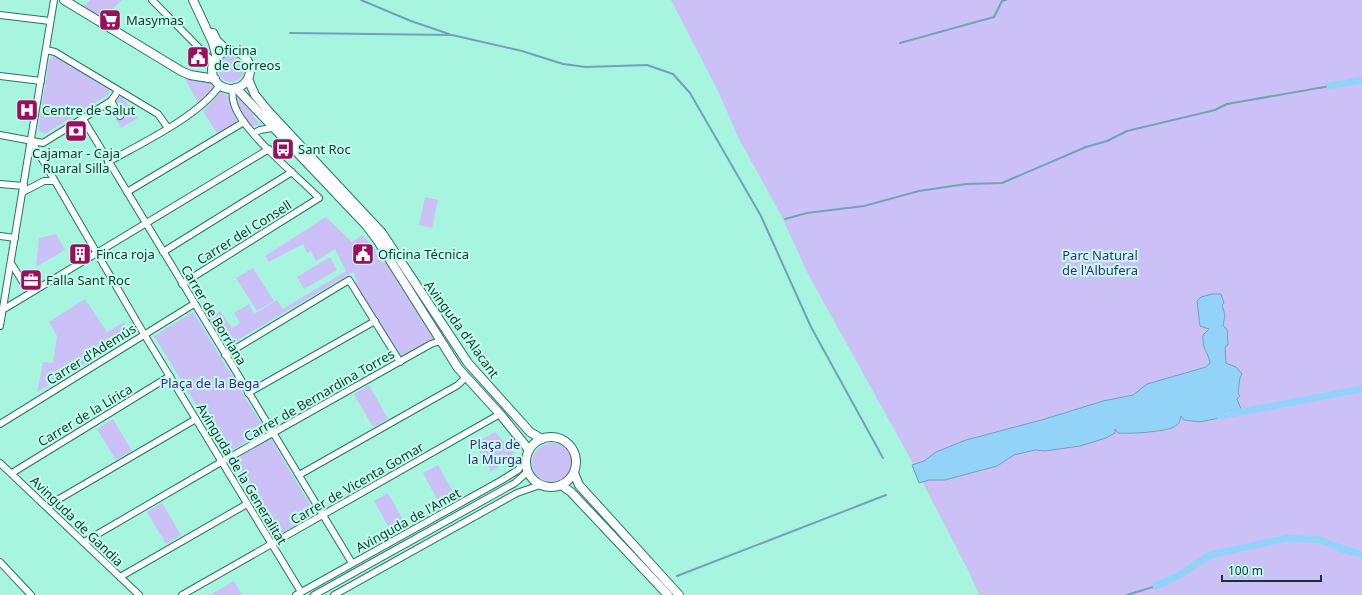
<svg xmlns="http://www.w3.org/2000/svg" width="1362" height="595" font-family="'Noto Sans',sans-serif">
<rect width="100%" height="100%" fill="#a7f5de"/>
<g fill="#ccc1f6">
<path d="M 90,0 L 122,0 L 100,21 L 80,10 Z"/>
<path d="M 671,0 L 1362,0 L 1362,595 L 979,595 L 968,570 L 910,458 L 808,274 L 781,215 L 738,137 L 718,91 Z"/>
<path d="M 56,55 L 109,88 L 109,94 L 45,134 L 38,130 L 49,59 Z"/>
<circle cx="231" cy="69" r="13"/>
<path d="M 189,78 L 209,80 L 214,88 L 198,103 L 186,80 Z"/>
<path d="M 221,92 L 228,96 L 237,121 L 235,125 L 218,135 L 203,111 Z"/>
<path d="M 234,93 L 241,96 L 257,115 L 252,115 L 262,126 L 250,125 L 242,115 Z"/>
<path d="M 121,96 L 130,107 L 135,104 L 137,108 L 133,110 L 138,118 L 121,128 L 116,119 L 126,113 L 116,100 Z"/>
<path d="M 425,197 L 438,200 L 432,228 L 419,225 Z"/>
<path d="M 326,217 L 352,242 L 362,235 L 376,250 L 376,253 L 383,263 L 390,259 L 440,341 L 400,362 L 352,284 L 357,281 L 353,272 L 229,345 L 224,343 L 209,318 L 220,311 L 232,328 L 240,323 L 234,313 L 249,304 L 254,314 L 277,300 L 283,309 L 346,271 L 335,249 L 316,261 L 311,251 L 307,253 L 303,244 L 269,262 L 265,256 Z"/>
<path d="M 56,234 L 65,250 L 36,267 L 39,238 Z"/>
<path d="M 330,257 L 337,270 L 304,289 L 297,277 Z"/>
<path d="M 253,268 L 274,301 L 257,311 L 236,278 Z"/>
<path d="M 85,299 L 107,332 L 124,322 L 128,332 L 103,348 L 105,352 L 37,392 L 43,362 L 53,363 L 57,336 L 49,322 Z"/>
<path d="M 193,312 L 265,430 L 226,454 L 154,336 Z"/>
<path d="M 369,385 L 388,419 L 373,427 L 354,394 Z"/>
<path d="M 113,419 L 132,451 L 116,460 L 97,429 Z"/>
<path d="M 495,432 L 514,452 L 509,460 L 491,472 L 475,443 Z"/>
<path d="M 271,439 L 315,513 L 277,536 L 232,461 Z"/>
<circle cx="552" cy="463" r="20"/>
<path d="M 438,465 L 454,494 L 439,503 L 423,473 Z"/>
<path d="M 388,493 L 404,522 L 390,529 L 374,501 Z"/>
<path d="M 162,503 L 181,535 L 166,544 L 147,512 Z"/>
<path d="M 234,581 L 242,595 L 210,595 Z"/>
</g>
<path fill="#94d3f8" stroke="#6ea4bb" d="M 1212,294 L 1221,294 L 1224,303 L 1222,305 L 1225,315 L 1223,326 L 1227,329 L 1228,345 L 1225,347 L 1226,363 L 1236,367 L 1242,374 L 1240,377 L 1238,393 L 1240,396 L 1237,399 L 1241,409 L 1220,413 L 1220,418 L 1199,422 L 1184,420 L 1181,416 C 1180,421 1179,424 1174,427 C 1165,432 1129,434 1118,433 L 1115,429 L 1115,433 L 1106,438 L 1080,446 L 1045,451 L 1035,450 L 1014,455 L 997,466 L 945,480 L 929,480 L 919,483 L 912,465 L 924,461 L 936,452 L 966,440 L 1045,419 L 1103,401 L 1133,395 L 1147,384 L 1206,367 L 1210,363 C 1208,351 1202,350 1203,335 L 1209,329 L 1200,326 L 1197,301 L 1201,297 Z"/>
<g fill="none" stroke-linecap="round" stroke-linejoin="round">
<g stroke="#6ea4bb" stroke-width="2">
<path d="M 361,0 L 411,21 L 449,34"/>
<path d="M 290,33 L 452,35 L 522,51 L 563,64 L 586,67 L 647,65 L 673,74 L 690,93 L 761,216 L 811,327 L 883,458"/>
<path d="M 900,43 L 994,17 L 1002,1 L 1006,0"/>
<path d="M 785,219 L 807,213 L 864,206 L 919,191 L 966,184 L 1002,183 L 1086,147 L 1107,141 L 1127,131 L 1215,110 L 1227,104 L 1330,86"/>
<path d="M 677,576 L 886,495"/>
<path d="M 1127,595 L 1156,586"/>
</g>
<g stroke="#94d3f8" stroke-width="7">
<path d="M 1330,86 L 1362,80"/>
<path d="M 1220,416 L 1362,389"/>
<path d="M 1156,586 L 1178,576 L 1210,555 L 1287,538 L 1321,540 L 1342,549 L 1362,554"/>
</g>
<g stroke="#247562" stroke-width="8">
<g id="street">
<path d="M 152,0 L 214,63"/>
<path d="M 0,15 L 50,21"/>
<path d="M 46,50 L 55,52 L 158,114 L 168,128"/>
<path d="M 0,76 L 41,81"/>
<path d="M 111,101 L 120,116"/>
<path d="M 83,119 L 352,563"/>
<path d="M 254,133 L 260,130 L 272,128"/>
<path d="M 0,135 L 43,143 L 111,101 L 118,91"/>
<path d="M 31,140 L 144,334 L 301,592"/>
<path d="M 108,162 C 142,143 199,116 220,85"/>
<path d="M 0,184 L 24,186"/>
<path d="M 23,192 L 44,181 L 54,181"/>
<path d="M 127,192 L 244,122"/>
<path d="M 0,236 L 15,238"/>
<path d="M 163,252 L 292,172"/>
<path d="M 11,263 L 24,284 L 33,290"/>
<path d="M 182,284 L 319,198 C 294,173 260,146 241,118 C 235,109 231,99 233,89"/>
<path d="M 4,309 L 269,149"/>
<path d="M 0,326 L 54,0"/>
<path d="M 225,355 L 349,280 L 400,362"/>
<path d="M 248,393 L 375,321"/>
<path d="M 0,424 L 194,304"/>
<path d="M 0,463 L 139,595"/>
<path d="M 12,473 L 170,376"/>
<path d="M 299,475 L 458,385 L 466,377"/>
<path d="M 47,506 L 196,419"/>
<path d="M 84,542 L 216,465 L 431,344 L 440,341"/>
<path d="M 0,562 L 31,595"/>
<path d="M 120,577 L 247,504"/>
<path d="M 182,595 L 500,414"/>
<path d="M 296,595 L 502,480 L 518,470 L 526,459"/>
<path d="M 314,595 L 515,483 L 525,474 L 527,469"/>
<path d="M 334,595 L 517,493 L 540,485"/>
</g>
</g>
<g stroke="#247562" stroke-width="10">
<g id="secondary">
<path d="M 64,0 L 181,71 L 190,75 L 215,79"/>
<path d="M 193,0 L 213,43 L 217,59"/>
<path d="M 213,33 L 217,41 L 229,52"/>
<circle cx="231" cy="70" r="19"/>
<path d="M 248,79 L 255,95 L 268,111 L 382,233 L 468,363 L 530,432 L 542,439"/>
<path d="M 236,88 L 366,225 L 378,241 L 458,368 L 500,414 L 529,450"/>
<circle cx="551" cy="462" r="25"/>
<path d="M 574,473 L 579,485 L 679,595"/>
<path d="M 561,485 L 571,492 L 668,595"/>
</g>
</g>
<use href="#street" stroke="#fff" stroke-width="6"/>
<use href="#secondary" stroke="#fff" stroke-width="8"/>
</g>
<defs>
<g id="supermarket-square" transform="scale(1.15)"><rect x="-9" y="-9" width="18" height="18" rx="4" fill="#9c0e5d" stroke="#c2ffec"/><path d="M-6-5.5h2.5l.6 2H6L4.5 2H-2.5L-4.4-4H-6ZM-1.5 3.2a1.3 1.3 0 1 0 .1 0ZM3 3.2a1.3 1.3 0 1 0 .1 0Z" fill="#fff"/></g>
<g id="civic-square" transform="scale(1.15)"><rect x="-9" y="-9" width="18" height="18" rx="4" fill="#9c0e5d" stroke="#c2ffec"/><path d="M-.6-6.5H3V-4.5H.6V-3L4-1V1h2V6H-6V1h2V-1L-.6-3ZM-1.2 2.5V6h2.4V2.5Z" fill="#fff"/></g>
<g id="hospital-square" transform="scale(1.15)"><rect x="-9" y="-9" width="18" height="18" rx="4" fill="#9c0e5d" stroke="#c2ffec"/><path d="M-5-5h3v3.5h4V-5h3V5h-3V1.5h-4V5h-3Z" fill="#fff"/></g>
<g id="bank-square" transform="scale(1.15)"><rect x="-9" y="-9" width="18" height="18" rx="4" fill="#9c0e5d" stroke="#c2ffec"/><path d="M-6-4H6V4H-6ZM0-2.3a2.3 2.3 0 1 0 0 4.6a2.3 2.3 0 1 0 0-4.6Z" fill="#fff"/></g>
<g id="bus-square" transform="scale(1.15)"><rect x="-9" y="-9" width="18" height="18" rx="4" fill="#9c0e5d" stroke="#c2ffec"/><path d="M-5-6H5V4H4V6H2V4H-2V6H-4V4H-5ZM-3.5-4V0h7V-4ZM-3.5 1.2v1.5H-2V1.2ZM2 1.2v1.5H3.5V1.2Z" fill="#fff"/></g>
<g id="building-square" transform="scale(1.15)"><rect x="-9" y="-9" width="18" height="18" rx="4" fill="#9c0e5d" stroke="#c2ffec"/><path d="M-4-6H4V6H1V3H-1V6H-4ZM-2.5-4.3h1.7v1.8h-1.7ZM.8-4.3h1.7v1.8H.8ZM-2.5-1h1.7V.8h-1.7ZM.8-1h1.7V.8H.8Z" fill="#fff"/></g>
<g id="office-square" transform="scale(1.15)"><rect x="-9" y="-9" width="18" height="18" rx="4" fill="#9c0e5d" stroke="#c2ffec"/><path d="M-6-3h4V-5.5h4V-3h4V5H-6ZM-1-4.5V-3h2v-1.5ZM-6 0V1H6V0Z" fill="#fff"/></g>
</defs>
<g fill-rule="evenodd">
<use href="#supermarket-square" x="110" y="20"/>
<use href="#civic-square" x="198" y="57"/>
<use href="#hospital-square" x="27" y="110"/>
<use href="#bank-square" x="76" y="131"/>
<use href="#bus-square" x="283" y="149"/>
<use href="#building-square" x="80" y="254"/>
<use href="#civic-square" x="363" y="254"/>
<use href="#office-square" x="31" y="280"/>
</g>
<g text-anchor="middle" stroke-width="4" stroke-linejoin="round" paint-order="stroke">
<g font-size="13" fill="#15362d" stroke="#c2ffec" text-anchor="start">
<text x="126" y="25">Masymas</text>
<text x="214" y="55">Oficina<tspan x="214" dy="15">de Correos</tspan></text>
<text x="42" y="115">Centre de Salut</text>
<text x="298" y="154">Sant Roc</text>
<text x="76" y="158" text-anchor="middle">Cajamar - Caja<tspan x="76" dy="15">Ruaral Silla</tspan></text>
<text x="96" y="259">Finca roja</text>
<text x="378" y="259">Oficina Técnica</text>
<text x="46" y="285">Falla Sant Roc</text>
</g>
<g font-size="13" fill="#15362d" stroke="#c2ffec">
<text transform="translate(244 232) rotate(-32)" y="5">Carrer del Consell</text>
<text transform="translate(214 315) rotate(59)" y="5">Carrer de Borriana</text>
<text transform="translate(462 329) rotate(54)" y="5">Avinguda d'Alacant</text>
<text transform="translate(91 354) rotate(-32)" y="5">Carrer d'Ademús</text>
<text transform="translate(319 395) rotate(-30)" y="5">Carrer de Bernardina Torres</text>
<text transform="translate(85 415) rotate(-31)" y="5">Carrer de la Lírica</text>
<text transform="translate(242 474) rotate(59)" y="5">Avinguda de la Generalitat</text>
<text transform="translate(357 483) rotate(-30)" y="5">Carrer de Vicenta Gomar</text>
<text transform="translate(408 520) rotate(-29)" y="5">Avinguda de l'Amet</text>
<text transform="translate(77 521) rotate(44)" y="5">Avinguda de Gandia</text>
</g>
<g font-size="13" fill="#481d8b" stroke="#c2ffec">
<text x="1100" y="260">Parc Natural<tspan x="1100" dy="15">de l'Albufera</tspan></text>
<text x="210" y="388">Plaça de la Bega</text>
<text x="495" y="449">Plaça de<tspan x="495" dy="15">la Murga</tspan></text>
</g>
</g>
<path d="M1222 575v6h99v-6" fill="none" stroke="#15362d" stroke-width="2"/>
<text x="1228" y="575" font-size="12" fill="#15362d" stroke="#c2ffec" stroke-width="3" paint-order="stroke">100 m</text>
</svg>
